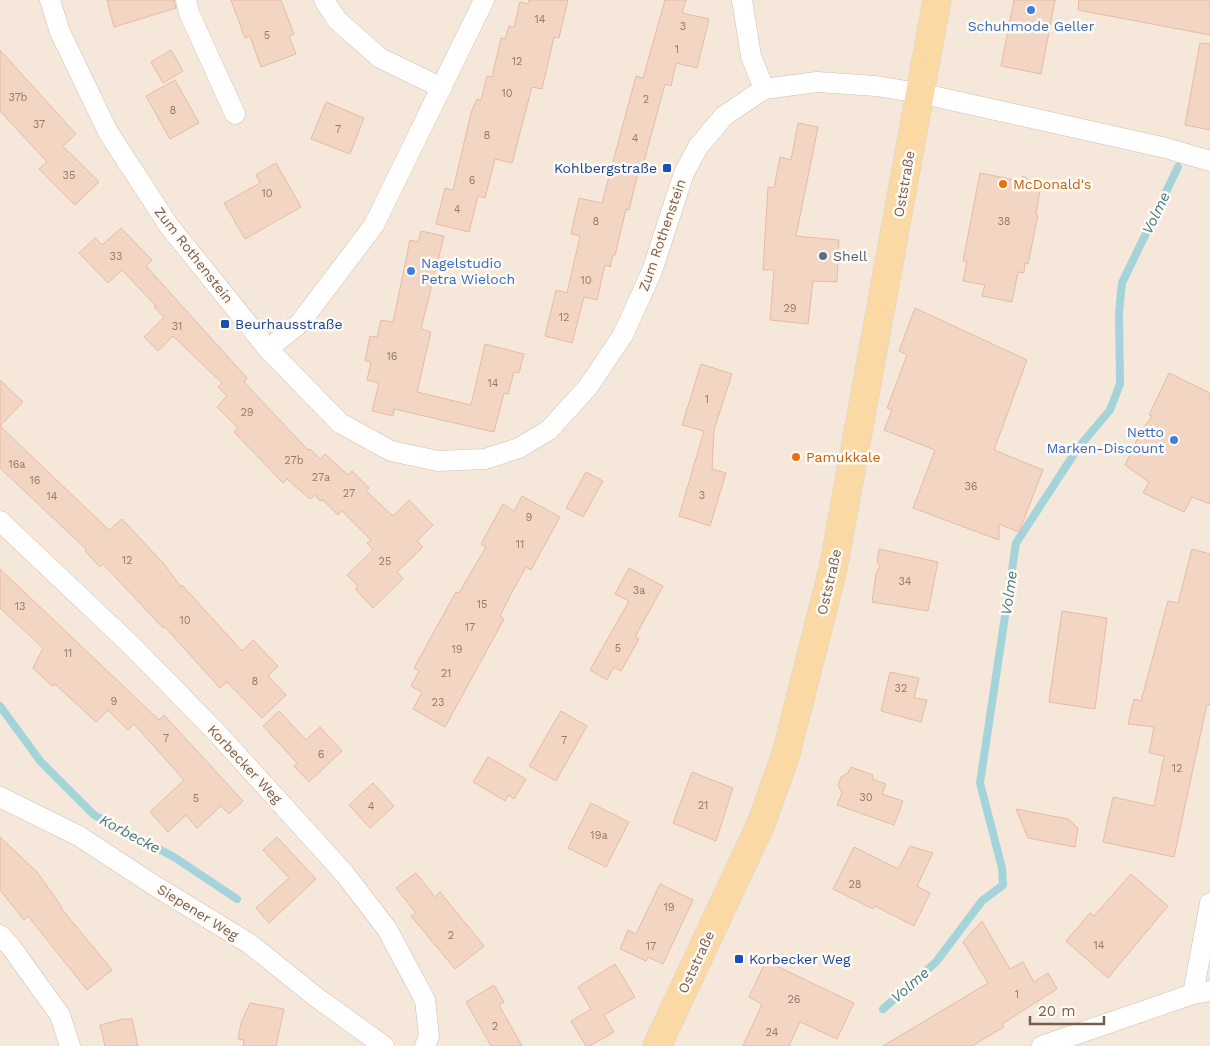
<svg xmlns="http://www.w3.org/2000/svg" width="1210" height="1046" font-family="'Work Sans',sans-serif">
<rect width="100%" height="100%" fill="#fdf6ec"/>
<rect fill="#f5e8da" x="0" y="0" width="1210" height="1046"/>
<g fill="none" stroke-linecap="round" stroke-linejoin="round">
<g stroke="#a5d3da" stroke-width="8">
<path d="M 0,706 L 41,762 L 94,815 L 174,857 L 237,899"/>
<path d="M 883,1009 L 936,962 L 982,901 L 1003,885 L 1002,868 L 980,783 L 1016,543 L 1078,448 L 1110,410 L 1120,384 L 1119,313 L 1122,283 L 1178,167"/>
</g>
</g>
<g fill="#f3d5c3" stroke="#e6bba3">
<path d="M 107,0 L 174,0 L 176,8 L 114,27 Z"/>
<path d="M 231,0 L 281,0 L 294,34 L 289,36 L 296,54 L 261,67 L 250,36 L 245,38 Z"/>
<path d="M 529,0 L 568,0 L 559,38 L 554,37 L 542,89 L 532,87 L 512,163 L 495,159 L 485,198 L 478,196 L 469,232 L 436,224 L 445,188 L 453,190 L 471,113 L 477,99 L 481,100 L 487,76 L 492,77 L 501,38 L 505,39 L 509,26 L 514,27 L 520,2 L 528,4 Z"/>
<path d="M 665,0 L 686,0 L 682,13 L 709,19 L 697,68 L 676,63 L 671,86 L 665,84 L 643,165 L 640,164 L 629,210 L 626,209 L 615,255 L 613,255 L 610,267 L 605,265 L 597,300 L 584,297 L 572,343 L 545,336 L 556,290 L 567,293 L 580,236 L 571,234 L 579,198 L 602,203 L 636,76 L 643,78 Z"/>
<path d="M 1014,0 L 1055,0 L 1041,74 L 1001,66 Z"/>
<path d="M 1079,0 L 1210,0 L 1210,35 L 1078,10 Z"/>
<path d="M 1200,43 L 1210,44 L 1210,130 L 1185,125 Z"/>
<path d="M 0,50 L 76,134 L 63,146 L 99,182 L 75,205 L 39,169 L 47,162 L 0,111 Z"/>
<path d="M 171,50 L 183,71 L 163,83 L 151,62 Z"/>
<path d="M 175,80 L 199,123 L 170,139 L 146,96 Z"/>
<path d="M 326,102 L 364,118 L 350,154 L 311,139 Z"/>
<path d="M 798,123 L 818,127 L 796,236 L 839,240 L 837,282 L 813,281 L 808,324 L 770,320 L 774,270 L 763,270 L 768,187 L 774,188 L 780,157 L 791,160 Z"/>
<path d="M 276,163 L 301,207 L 245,239 L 224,203 L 260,183 L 256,175 Z"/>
<path d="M 980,173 L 1020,181 L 1023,176 L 1034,183 L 1041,185 L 1036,214 L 1038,215 L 1028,264 L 1025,263 L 1024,273 L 1018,272 L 1012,302 L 982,296 L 985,285 L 963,281 L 967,261 L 963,261 Z"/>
<path d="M 121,228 L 152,260 L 146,266 L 247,378 L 244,382 L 308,450 L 310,449 L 320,459 L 325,454 L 348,475 L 352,471 L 369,488 L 366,491 L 393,516 L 409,500 L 433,525 L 417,541 L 423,547 L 397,572 L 403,579 L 373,608 L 355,589 L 358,586 L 347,575 L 373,550 L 367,543 L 371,540 L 342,511 L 338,515 L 323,500 L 320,501 L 315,495 L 310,499 L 287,479 L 283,483 L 234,432 L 238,428 L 217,407 L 227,396 L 218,387 L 222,383 L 173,336 L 158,351 L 144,337 L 164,317 L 154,307 L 156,306 L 122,270 L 108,283 L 79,253 L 95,238 L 102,245 Z"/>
<path d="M 421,231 L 444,236 L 421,329 L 431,332 L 417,392 L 471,405 L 485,344 L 524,354 L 519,373 L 514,372 L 508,394 L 504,393 L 494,432 L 394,409 L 393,416 L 372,411 L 379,383 L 367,380 L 371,362 L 365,361 L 370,336 L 377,337 L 381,320 L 393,322 L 410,240 L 418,242 Z"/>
<path d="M 915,308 L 1027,360 L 994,450 L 1043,470 L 1019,532 L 999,524 L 999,540 L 913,508 L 935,450 L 884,430 L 892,410 L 887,408 L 907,355 L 899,351 Z"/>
<path d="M 701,364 L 732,374 L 714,430 L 712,469 L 726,473 L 710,526 L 679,516 L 704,431 L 682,425 Z"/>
<path d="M 1169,373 L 1210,393 L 1210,504 L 1192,497 L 1184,512 L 1143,493 L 1149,482 L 1125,465 L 1140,433 L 1152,416 L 1149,415 Z"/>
<path d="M 0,380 L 23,402 L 0,426 L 109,530 L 122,519 L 164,564 L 181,587 L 182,585 L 242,651 L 253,640 L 278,666 L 268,676 L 286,695 L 262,718 L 227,682 L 220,688 L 164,626 L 163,628 L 103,564 L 100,567 L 85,551 L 87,550 L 0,468 Z"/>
<path d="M 586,472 L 603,481 L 583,517 L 566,508 Z"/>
<path d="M 522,496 L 560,517 L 531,570 L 526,567 L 511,594 L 500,616 L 504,619 L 445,727 L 413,709 L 422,692 L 411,686 L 419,671 L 414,668 L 456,592 L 459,593 L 486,547 L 481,544 L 503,504 L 514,511 Z"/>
<path d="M 879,549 L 938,562 L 928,611 L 872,602 L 876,574 L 880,566 L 877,562 Z"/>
<path d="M 1192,549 L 1210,554 L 1210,705 L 1207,704 L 1174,857 L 1103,842 L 1113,797 L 1154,806 L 1164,756 L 1149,753 L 1154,727 L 1128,724 L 1134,699 L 1141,701 L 1168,601 L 1178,603 Z"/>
<path d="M 629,568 L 663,586 L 635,637 L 639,639 L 621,671 L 614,667 L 607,680 L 590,670 L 629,601 L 615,594 Z"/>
<path d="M 0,569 L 159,720 L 164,715 L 243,801 L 229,814 L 221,806 L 197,828 L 186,815 L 168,832 L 150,812 L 184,780 L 134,724 L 128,730 L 108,710 L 96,722 L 55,684 L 52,686 L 33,668 L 43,648 L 0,608 Z"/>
<path d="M 1062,611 L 1107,618 L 1095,709 L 1049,702 Z"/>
<path d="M 890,672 L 919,678 L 914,698 L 927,700 L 921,722 L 881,711 Z"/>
<path d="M 279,711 L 306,740 L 320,727 L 342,751 L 309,782 L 294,766 L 297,763 L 263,726 Z"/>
<path d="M 561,711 L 587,726 L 556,781 L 529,766 Z"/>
<path d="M 488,757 L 526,779 L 514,799 L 508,795 L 505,801 L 473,782 Z"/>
<path d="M 851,767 L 873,775 L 872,779 L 886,784 L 882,794 L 903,801 L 894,825 L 837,805 L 842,793 L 838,785 L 841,777 L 848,773 Z"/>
<path d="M 692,772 L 733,788 L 716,841 L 673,823 Z"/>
<path d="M 373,783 L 394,806 L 370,828 L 349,805 Z"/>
<path d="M 591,803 L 629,822 L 606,867 L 568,848 Z"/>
<path d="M 1016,809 L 1068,819 L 1078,828 L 1075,847 L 1028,838 Z"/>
<path d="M 0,837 L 37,872 L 62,907 L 61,908 L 112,970 L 87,990 L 28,916 L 24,920 L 0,890 Z"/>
<path d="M 277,837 L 316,879 L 269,923 L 256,908 L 289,878 L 263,850 Z"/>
<path d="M 910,846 L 933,853 L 917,886 L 930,893 L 914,926 L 875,906 L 873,909 L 833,889 L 854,847 L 898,869 Z"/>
<path d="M 416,873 L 435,897 L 440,892 L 484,946 L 455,969 L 411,916 L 416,913 L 396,888 Z"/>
<path d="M 1131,874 L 1168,906 L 1108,978 L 1066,941 L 1090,913 L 1094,916 Z"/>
<path d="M 660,884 L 693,900 L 663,964 L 648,957 L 646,961 L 620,949 L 628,930 L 636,934 Z"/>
<path d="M 982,921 L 1010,969 L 1023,962 L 1034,982 L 1048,973 L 1057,989 L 1002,1024 L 1004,1027 L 972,1046 L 883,1046 L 988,983 L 963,942 Z"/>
<path d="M 766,961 L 854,1003 L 837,1039 L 800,1022 L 789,1046 L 743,1046 L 762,1004 L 749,997 Z"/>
<path d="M 615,964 L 635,997 L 604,1015 L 614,1032 L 590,1046 L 586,1046 L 571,1021 L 591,1009 L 578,987 Z"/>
<path d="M 494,985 L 504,1002 L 499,1005 L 522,1046 L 491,1046 L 466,1002 Z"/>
<path d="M 250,1003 L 284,1009 L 276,1046 L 243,1046 L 244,1040 L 238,1039 L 241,1023 Z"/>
<path d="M 123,1019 L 132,1019 L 138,1046 L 105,1046 L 100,1025 Z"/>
</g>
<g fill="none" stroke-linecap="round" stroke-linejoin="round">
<g stroke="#d1beb0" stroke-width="21">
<g id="minor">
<path d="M 50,0 L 60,32 L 108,132 L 169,226 L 268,349 L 340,423 L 391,451 L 438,461 L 485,459 L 519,448 L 549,430 L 588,387 L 623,335 L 652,271 L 684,173 L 698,147 L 724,116 L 764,89 L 817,82 L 876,86 L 919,93 L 1166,148 L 1210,161"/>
<path d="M 186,0 L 189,13 L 235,114"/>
<path d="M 324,0 L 337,20 L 380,58 L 442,88"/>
<path d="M 742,0 L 751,56 L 764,89"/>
<path d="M 268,349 L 300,323 L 374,225 L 484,0"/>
<path d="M 0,521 L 132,646 L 218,734 L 344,873 L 387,929 L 425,1000 L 429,1036 L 425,1046"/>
<path d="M 0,797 L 79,836 L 152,884 L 250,944 L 316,997 L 384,1046"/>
<path d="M 0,935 L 11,947 L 60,1015 L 70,1046"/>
<path d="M 1193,994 L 1210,903"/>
<path d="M 1042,1046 L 1193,994 L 1210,991"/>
</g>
</g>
<g stroke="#dad1cd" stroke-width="29">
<path id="primary" d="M 657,1046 L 761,824 L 786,754 L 833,569 L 937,0"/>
</g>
<use href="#minor" stroke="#fff" stroke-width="20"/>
<use href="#primary" stroke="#fbd9a5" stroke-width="28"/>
</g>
<g fill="#3f7fe0" stroke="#fffaf3" stroke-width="2">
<circle cx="1031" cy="10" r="5"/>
<circle cx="411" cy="271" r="5"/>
<circle cx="1174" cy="440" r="5"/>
</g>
<g fill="#1a4fb4" stroke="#fffaf3" stroke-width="2">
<rect x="662" y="163" width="10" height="10" rx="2.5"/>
<rect x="220" y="319" width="10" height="10" rx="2.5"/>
<rect x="734" y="954" width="10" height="10" rx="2.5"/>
</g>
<g fill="#e8710a" stroke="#fffaf3" stroke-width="2">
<circle cx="1003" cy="184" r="5"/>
<circle cx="796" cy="457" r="5"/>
</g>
<circle fill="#5c6f8a" stroke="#fffaf3" stroke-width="2" cx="823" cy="256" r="5"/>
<g text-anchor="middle" stroke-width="5" stroke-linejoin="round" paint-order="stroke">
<g font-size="11" fill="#987a6a">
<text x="540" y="23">14</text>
<text x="683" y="30">3</text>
<text x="267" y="39">5</text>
<text x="677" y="53">1</text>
<text x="517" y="65">12</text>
<text x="507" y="97">10</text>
<text x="18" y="101">37b</text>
<text x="646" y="103">2</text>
<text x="173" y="114">8</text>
<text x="39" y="128">37</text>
<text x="338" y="133">7</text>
<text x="487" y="139">8</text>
<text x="635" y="142">4</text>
<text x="69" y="179">35</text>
<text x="472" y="184">6</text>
<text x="267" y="197">10</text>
<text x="457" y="213">4</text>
<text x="596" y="225">8</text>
<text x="1004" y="225">38</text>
<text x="116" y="260">33</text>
<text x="586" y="284">10</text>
<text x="790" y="312">29</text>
<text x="564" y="321">12</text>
<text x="177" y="330">31</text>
<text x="392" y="360">16</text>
<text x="493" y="387">14</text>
<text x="707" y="403">1</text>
<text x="247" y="416">29</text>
<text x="294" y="464">27b</text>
<text x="17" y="468">16a</text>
<text x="321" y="481">27a</text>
<text x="35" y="484">16</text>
<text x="971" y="490">36</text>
<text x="349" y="497">27</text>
<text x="702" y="499">3</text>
<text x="52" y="500">14</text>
<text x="529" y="521">9</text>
<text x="520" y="548">11</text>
<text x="127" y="564">12</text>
<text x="385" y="565">25</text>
<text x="905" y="585">34</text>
<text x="639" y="594">3a</text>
<text x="482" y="608">15</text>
<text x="20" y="610">13</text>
<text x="185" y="624">10</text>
<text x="470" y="631">17</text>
<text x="618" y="652">5</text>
<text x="457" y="653">19</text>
<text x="68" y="657">11</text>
<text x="446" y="677">21</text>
<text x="255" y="685">8</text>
<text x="901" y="692">32</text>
<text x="114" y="705">9</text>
<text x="438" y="706">23</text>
<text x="166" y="742">7</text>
<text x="564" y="744">7</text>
<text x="321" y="758">6</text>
<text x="1177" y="772">12</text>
<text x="866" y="801">30</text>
<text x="196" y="802">5</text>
<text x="703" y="809">21</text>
<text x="371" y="810">4</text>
<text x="599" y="839">19a</text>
<text x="855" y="888">28</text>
<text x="669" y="911">19</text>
<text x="451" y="939">2</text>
<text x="1099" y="949">14</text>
<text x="651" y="950">17</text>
<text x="1017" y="998">1</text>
<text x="794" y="1003">26</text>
<text x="495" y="1030">2</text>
<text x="772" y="1036">24</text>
</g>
<g font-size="14" fill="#366cbe" stroke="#fffaf3">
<text x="1031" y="31">Schuhmode Geller</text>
<text x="421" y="268" text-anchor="start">Nagelstudio<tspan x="421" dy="16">Petra Wieloch</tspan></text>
<text x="1164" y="437" text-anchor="end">Netto<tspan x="1164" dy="16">Marken-Discount</tspan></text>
</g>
<g font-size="14" fill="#164399" stroke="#fffaf3" text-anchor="start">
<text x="657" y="173" text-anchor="end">Kohlbergstraße</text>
<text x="235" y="329">Beurhausstraße</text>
<text x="749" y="964">Korbecker Weg</text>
</g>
<g font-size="14" fill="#7a5c4d" stroke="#fffaf3">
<text transform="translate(904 184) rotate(-80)" y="5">Oststraße</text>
<text transform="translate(662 235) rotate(-71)" y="5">Zum Rothenstein</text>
<text transform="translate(194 255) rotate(52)" y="5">Zum Rothenstein</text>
<text transform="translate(829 582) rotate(-77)" y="5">Oststraße</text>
<text transform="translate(245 764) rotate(47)" y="5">Korbecker Weg</text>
<text transform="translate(198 912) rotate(32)" y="5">Siepener Weg</text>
<text transform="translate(696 962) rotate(-65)" y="5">Oststraße</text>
</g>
<g font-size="14" fill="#c56008" stroke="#fffaf3" text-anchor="start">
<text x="1013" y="189">McDonald's</text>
<text x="806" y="462">Pamukkale</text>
</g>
<g font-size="14" fill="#4e5e75" stroke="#fffaf3" text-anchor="start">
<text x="833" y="261">Shell</text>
</g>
<g font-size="15" font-style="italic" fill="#437c86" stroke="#fffaf3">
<text transform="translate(1156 213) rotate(-64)" y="5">Volme</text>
<text transform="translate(1009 593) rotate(-82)" y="5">Volme</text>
<text transform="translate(130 834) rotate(28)" y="5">Korbecke</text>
<text transform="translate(910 985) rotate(-41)" y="5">Volme</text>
</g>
</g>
<path d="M1030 1016v8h74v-8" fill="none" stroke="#7a5c4d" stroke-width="2.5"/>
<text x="1038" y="1016" font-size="15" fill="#7a5c4d" stroke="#fffaf3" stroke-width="4" paint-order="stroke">20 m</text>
</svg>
